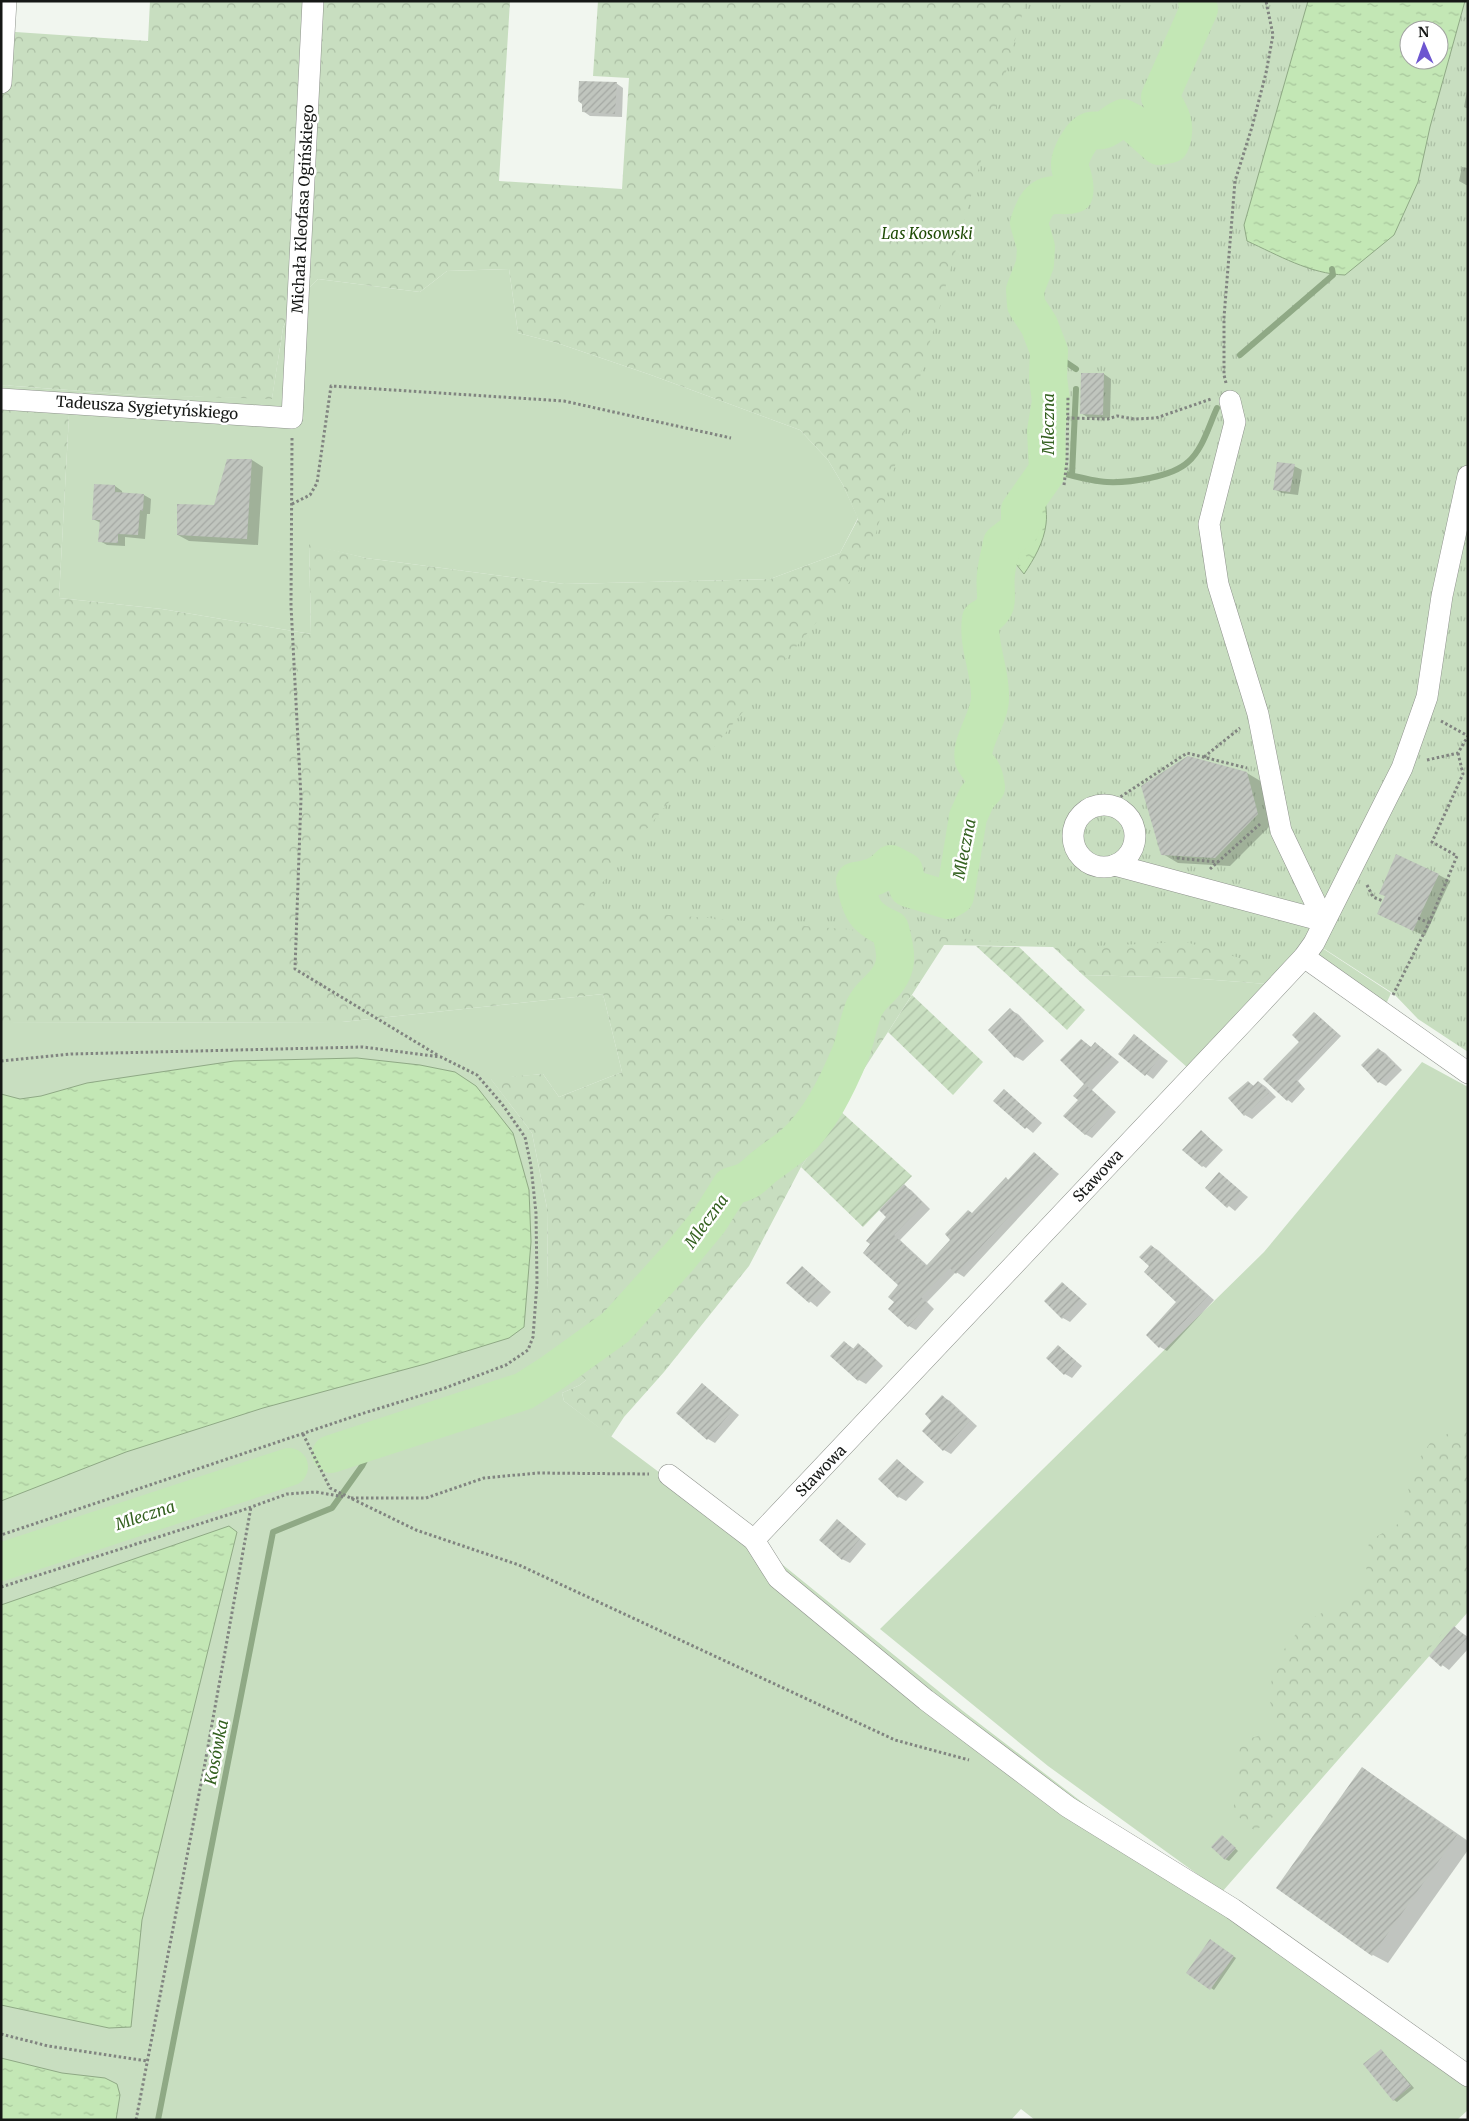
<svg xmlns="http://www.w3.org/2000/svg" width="1469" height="2121" font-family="Merriweather,serif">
<defs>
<pattern id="forest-crowns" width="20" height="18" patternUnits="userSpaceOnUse" patternTransform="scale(1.25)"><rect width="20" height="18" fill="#c8dec0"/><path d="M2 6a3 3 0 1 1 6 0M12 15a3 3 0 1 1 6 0" fill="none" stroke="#abbea4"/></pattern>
<pattern id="park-tufts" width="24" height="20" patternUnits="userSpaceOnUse" patternTransform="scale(1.25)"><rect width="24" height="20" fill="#c8dec0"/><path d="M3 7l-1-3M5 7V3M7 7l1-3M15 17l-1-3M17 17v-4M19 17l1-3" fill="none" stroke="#abbea4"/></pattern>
<pattern id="garden-furrows" width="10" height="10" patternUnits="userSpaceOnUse" patternTransform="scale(1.25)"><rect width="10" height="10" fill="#c8dec0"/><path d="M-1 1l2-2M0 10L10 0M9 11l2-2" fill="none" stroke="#abbea4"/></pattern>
<pattern id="water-ripples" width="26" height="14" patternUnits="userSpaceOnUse" patternTransform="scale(1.25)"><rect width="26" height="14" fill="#c3e7b5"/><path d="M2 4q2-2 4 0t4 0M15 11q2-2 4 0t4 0" fill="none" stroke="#a7c59b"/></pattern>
<pattern id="building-hatch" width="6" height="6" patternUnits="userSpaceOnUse" patternTransform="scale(1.25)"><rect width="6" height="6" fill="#c0c5be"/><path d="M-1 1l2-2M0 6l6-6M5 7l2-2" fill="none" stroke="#a4a8a3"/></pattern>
</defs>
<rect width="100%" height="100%" fill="#f1f6ef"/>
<g fill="#c8dec0">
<path d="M 509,269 L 518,333 L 557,343 L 651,375 L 800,430 L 828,460 L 843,485 L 858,518 L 840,553 L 770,579 L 564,584 L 366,558 L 309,545 L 311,634 L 162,609 L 59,598 L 69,415 L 1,405 L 1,385 L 136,395 L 272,398 L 283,328 L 293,304 L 318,279 L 420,292 L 447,271 Z"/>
<path d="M 1319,946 L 1391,993 L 1387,1002 L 1383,1003 L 1318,964 Z"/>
<path d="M 1083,975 L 1189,978 L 1267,984 L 1188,1068 Z"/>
<path d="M 603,994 L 622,1072 L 559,1097 L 543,1074 L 491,1079 L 532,1133 L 547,1208 L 548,1290 L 586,1380 L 580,1385 L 562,1393 L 564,1401 L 783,1565 L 963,1711 L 1211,1901 L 1463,2084 L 1468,2088 L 1468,2110 L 1457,2120 L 1035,2120 L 1021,2109 L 1011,2120 L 1,2120 L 1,1023 L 342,1022 Z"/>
<path d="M 1422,1062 L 1468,1087 L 1468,1612 L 1222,1892 L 1048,1766 L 880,1629 L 1264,1252 Z"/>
</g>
<g fill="url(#forest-crowns)">
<path d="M 150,1 L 510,1 L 499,181 L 622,189 L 629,78 L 593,76 L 598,1 L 1261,1 L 1309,939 L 1267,984 L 1189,978 L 1083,975 L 1053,947 L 944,945 L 801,1167 L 749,1266 L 664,1372 L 624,1417 L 611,1437 L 564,1401 L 562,1393 L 580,1385 L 586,1380 L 553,1349 L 548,1290 L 547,1208 L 532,1133 L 490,1078 L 543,1074 L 559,1097 L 622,1072 L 603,994 L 342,1022 L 1,1023 L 1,405 L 69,415 L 59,598 L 162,609 L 311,634 L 309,544 L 366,558 L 564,584 L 770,579 L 840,553 L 858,519 L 843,485 L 828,460 L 800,430 L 651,375 L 557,343 L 518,333 L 509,269 L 447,271 L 420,292 L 318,279 L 293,304 L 283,328 L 272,399 L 136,395 L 1,385 L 1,31 L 148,41 Z"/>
<path d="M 1468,1423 L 1468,1604 L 1305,1792 L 1255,1831 L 1233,1812 L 1238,1775 L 1240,1741 L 1276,1731 L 1268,1691 L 1282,1652 L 1306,1621 L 1364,1592 L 1369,1541 L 1403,1521 L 1412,1469 L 1430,1443 Z"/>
</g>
<path fill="url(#park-tufts)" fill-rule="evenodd" d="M 1026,1 L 1468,1 L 1468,1052 L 1418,1019 L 1394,994 L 1309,939 L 1280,962 L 1276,969 L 1186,942 L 1069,947 L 582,908 L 869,558 ZM 1409,30 L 1439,30 L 1439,60 L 1409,60 Z"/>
<g fill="url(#garden-furrows)">
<path d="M 976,946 L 1019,947 L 1085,1010 L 1067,1030 Z"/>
<path d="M 912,995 L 983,1062 L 953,1095 L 888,1032 Z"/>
<path d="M 838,1109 L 912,1176 L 863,1227 L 801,1167 Z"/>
</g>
<g fill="url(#water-ripples)" stroke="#8fa985" fill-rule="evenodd">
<path d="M 1308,1 L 1465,1 L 1430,127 L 1418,182 L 1394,235 L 1345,275 C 1310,274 1278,255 1247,241 L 1244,225 ZM 1409,30 L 1439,30 L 1439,60 L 1409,60 Z"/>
<path d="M 1040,437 L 1052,437 L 1054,456 L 1061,464 L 1060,482 L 1047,488 C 1043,500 1048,511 1046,524 C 1044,542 1034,559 1024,574 L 1016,564 L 1017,516 L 1026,487 L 1037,472 Z"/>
<path d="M 357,1058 L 420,1065 L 455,1072 L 476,1086 L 513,1133 L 529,1190 L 531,1242 L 524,1327 L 509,1338 L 425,1364 L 263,1408 L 126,1452 L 1,1501 L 1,1094 L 20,1099 L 41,1096 L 87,1083 L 234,1061 Z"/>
<path d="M 229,1526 L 237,1532 L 142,1920 L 131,2027 L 109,2028 L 1,2005 L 1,1605 Z"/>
<path d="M 1,2058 L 62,2073 L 105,2078 L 117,2084 L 120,2095 L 116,2120 L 1,2120 Z"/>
</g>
<g fill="#0003">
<path d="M 128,1 L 153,1 L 153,2 Z"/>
<path d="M 616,83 L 623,88 L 622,117 L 590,116 L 583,111 Z"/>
<path d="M 1468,86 L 1468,109 L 1464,107 Z"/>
<path d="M 1462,167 L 1468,168 L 1468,186 L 1459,181 Z"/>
<path d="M 1104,374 L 1111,379 L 1110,418 L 1089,418 L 1081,413 Z"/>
<path d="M 252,460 L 263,467 L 258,545 L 189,541 L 178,535 L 215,506 Z"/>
<path d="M 1294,466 L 1302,470 L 1298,495 L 1282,493 L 1274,489 Z"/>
<path d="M 115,486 L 122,491 L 122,493 L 144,495 L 151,499 L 150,514 L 147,514 L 145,539 L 125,537 L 125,546 L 107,545 L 100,541 L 101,523 L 93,519 Z"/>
<path d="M 1247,773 L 1262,782 L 1273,823 L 1230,866 L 1178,863 L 1163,854 Z"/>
<path d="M 1439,875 L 1450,881 L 1425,936 L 1378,914 Z"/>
<path d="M 1010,1010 L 1018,1014 L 1044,1041 L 1023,1061 L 1016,1057 Z"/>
<path d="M 1315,1013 L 1341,1036 L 1298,1081 L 1305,1089 L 1292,1103 L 1288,1100 L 1301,1042 Z"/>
<path d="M 1134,1036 L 1168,1061 L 1153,1079 L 1119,1054 Z"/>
<path d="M 1081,1040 L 1092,1048 L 1096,1044 L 1102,1048 L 1119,1062 L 1092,1090 L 1116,1112 L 1092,1138 L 1085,1134 L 1079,1100 L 1086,1084 Z"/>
<path d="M 1378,1049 L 1385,1053 L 1402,1070 L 1386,1086 L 1379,1082 L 1362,1065 Z"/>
<path d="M 1248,1082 L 1254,1086 L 1259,1082 L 1266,1087 L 1276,1097 L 1252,1119 L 1245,1115 Z"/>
<path d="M 1005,1091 L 1042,1123 L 1033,1133 L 995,1101 Z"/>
<path d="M 1201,1131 L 1223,1150 L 1206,1168 L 1203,1166 Z"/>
<path d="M 1034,1154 L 1059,1174 L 964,1277 L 956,1272 L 927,1302 L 934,1309 L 916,1330 L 909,1326 L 896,1302 L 900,1285 L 888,1217 L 904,1186 L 911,1190 L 930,1209 L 900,1240 L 928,1266 L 1006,1179 L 1009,1180 Z"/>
<path d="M 1219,1174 L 1248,1197 L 1235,1211 L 1206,1187 Z"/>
<path d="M 1151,1246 L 1158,1250 L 1214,1300 L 1167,1351 L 1160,1347 L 1178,1302 L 1151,1266 Z"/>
<path d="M 802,1267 L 831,1292 L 817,1307 L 788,1283 Z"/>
<path d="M 1063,1284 L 1087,1304 L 1070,1322 L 1063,1318 Z"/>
<path d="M 844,1342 L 854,1349 L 858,1345 L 865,1349 L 883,1366 L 866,1384 L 859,1380 Z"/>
<path d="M 1058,1346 L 1082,1366 L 1072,1378 L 1065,1374 Z"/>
<path d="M 702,1385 L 739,1415 L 715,1443 L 708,1439 Z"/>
<path d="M 943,1397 L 950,1401 L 977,1426 L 951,1454 L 944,1450 L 933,1421 Z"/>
<path d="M 897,1460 L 924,1482 L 906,1501 L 899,1497 Z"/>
<path d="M 838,1521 L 866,1544 L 850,1563 L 842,1559 Z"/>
<path d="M 1455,1628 L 1468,1637 L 1468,1649 L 1449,1670 L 1430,1656 Z"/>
<path d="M 1363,1768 L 1468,1841 L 1468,1850 L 1388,1963 L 1373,1955 Z"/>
<path d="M 1225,1838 L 1238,1851 L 1229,1861 L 1225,1859 Z"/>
<path d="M 1213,1942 L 1236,1958 L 1214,1990 L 1211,1988 Z"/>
<path d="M 1381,2050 L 1414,2088 L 1397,2102 L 1394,2100 Z"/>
</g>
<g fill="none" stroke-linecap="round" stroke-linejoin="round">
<g stroke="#8fa985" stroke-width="6">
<path d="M 1049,351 L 1076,369"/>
<path d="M 1240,355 L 1333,275 L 1332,269"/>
<path d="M 1054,471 C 1071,475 1090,481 1107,482 C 1129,483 1172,477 1188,462 C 1203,449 1209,425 1217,408"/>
<path d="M 1072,475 L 1076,389"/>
<path d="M 158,2120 L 273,1532 L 332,1508 L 362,1466 L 376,1439"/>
</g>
<g stroke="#c3e7b5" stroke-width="38">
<path d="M 331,1454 L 524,1391 L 552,1373 L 616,1327 L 680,1256 L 709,1221 L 731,1186 C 754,1181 752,1175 769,1163 C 777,1157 786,1151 793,1145 C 820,1122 838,1083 851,1052 C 856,1038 858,1023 864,1008 C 870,996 874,995 883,985 C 900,967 896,951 890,929 C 864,918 861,909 855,881 C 870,879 881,876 891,864 L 904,871 L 908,888 L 948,900 L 955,896 L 968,817 L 977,797 L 986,787 C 985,782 985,777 982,772 C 980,768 975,764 974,760 C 969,745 990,717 990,698 C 991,671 977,645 981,619 C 1004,606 993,595 996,574 C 997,564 1000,553 1002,543 L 1020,529 L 1020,510 L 1048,470 L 1046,431 L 1051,401 L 1048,378 L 1049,351 L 1039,325 L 1026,305 L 1025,290 L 1035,264 L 1036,247 L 1029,223 C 1034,208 1039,194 1058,195 C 1064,195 1067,196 1074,194 C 1077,181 1069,172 1070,163 C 1071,154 1081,134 1090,131 C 1094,130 1098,131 1102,130 C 1109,129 1115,121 1123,118 L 1133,123 L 1159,146 L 1170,144 C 1178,126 1170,113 1160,97 L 1199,9 L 1197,1"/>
<path d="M 1,1562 L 289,1467"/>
</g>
</g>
<g fill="url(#building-hatch)">
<path d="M 579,81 L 617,82 L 615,114 L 582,112 L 582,104 L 578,101 Z"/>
<path d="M 1081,373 L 1104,373 L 1103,415 L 1080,414 Z"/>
<path d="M 227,459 L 252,459 L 247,539 L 177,535 L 177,504 L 214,505 Z"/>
<path d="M 1277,462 L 1295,464 L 1290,492 L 1273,490 Z"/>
<path d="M 94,484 L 115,485 L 115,492 L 144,494 L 143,511 L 140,510 L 138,535 L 118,534 L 118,543 L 98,542 L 100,520 L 92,520 Z"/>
<path d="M 1188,756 L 1247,772 L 1258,814 L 1215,858 L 1161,855 L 1141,786 Z"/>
<path d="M 1396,854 L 1439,874 L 1413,931 L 1377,914 L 1385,896 L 1379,894 Z"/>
<path d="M 1010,1008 L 1037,1036 L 1015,1058 L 988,1030 Z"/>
<path d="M 1314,1012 L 1337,1033 L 1294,1078 L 1302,1086 L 1287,1101 L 1263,1079 L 1299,1042 L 1292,1035 Z"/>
<path d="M 1134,1034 L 1161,1056 L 1145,1076 L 1118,1054 Z"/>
<path d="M 1081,1039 L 1091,1047 L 1095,1042 L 1113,1058 L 1087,1086 L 1110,1107 L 1085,1135 L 1063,1116 L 1078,1100 L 1073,1096 L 1084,1084 L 1060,1060 Z"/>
<path d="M 1378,1048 L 1396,1066 L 1378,1083 L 1361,1065 Z"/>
<path d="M 1248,1081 L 1253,1086 L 1258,1081 L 1269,1093 L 1244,1116 L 1228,1098 Z"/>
<path d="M 1004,1089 L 1036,1118 L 1025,1129 L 993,1101 Z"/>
<path d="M 1201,1130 L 1220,1148 L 1202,1167 L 1182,1150 Z"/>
<path d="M 1034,1152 L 1053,1169 L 956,1274 L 950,1268 L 921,1297 L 928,1304 L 908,1327 L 888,1309 L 894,1302 L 888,1297 L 898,1285 L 863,1253 L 870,1244 L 866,1241 L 886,1217 L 879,1210 L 904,1184 L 924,1204 L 894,1235 L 926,1266 L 950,1240 L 945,1234 L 968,1210 L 972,1213 L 1006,1177 L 1008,1180 Z"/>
<path d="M 1219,1172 L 1242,1192 L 1227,1208 L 1205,1188 Z"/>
<path d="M 1151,1245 L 1208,1296 L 1159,1348 L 1146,1335 L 1176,1302 L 1144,1272 L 1149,1266 L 1139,1257 Z"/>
<path d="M 802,1266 L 825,1287 L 809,1303 L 786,1283 Z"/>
<path d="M 1062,1282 L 1081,1299 L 1062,1319 L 1044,1301 Z"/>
<path d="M 844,1341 L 853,1349 L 858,1343 L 877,1361 L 858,1381 L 830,1356 Z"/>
<path d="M 1058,1345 L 1076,1361 L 1064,1375 L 1046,1358 Z"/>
<path d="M 702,1383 L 733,1410 L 707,1440 L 676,1413 Z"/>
<path d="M 942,1395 L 970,1421 L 943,1451 L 922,1431 L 931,1421 L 925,1414 Z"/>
<path d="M 897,1459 L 917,1477 L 898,1498 L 878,1479 Z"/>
<path d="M 837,1519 L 860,1539 L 842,1560 L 819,1540 Z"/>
<path d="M 1454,1626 L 1467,1638 L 1441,1667 L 1429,1656 Z"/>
<path d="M 1362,1767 L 1457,1835 L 1372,1956 L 1276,1888 Z"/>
<path d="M 1222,1835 L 1236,1848 L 1225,1860 L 1211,1847 Z"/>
<path d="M 1210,1939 L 1234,1956 L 1210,1990 L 1186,1973 Z"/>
<path d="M 1381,2049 L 1411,2086 L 1393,2101 L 1363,2064 Z"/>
</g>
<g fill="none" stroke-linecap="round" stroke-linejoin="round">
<g stroke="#8e928c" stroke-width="22">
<g id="minor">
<path d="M 1,83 L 6,1"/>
<path d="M 1,399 L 292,418 L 313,1"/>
<circle cx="1104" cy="836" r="31"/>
<path d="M 1115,865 L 1324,921 L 1281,831 L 1258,714 L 1218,584 L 1209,524 L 1235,422 L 1230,401"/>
<path d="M 1304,957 L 1468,1073"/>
<path d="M 669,1475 L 754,1540 L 778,1578 L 926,1700 L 1068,1807 L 1233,1909 L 1468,2076"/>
<path d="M 754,1540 L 1248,1017 L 1304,957 L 1314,943 L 1402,768 L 1427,697 L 1442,596 L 1468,476"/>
</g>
</g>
<g stroke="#818480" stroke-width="3" stroke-dasharray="2.5 2.5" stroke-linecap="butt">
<path d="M 1226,383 L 1224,375 L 1224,317 L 1235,181 L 1252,127 L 1266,73 L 1273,35 L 1266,1"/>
<path d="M 1067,418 L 1108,419 L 1117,416 L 1134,419 L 1156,418 L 1211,399"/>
<path d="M 292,438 L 291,606 L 301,798 L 295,969 L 439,1056"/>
<path d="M 1064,485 L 1067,461 L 1068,396"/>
<path d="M 292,504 L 310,495 L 317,483 L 331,386 L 564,401 L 731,438"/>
<path d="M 1204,757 L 1240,728"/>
<path d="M 1427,760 L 1458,753 L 1468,736 L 1441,721"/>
<path d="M 1108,805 L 1187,753 L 1247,768"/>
<path d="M 1177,858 L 1218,862"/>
<path d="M 1210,869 L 1260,824"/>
<path d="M 1367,885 L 1373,897 L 1383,901"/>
<path d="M 1429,923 L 1457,856 L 1432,842 L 1463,774 L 1458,753"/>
<path d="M 1393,995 L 1429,923 L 1416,917"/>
<path d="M 1,1061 L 71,1054 L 363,1047 L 441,1057 L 477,1075 L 502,1104 L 525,1137 L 531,1166 L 536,1213 L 537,1283 L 533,1337 L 528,1350 L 506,1365 L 445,1388 L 361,1414 L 1,1535"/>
<path d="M 303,1434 L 330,1488 L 416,1530 L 519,1565 L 895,1740 L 969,1760"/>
<path d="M 351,1498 L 426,1498 L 484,1478 L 538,1473 L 649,1474"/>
<path d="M 1,1587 L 243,1510 L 287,1494 L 316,1492 L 345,1497"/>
<path d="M 1,2034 L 48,2046 L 147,2061"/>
<path d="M 136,2120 L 205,1763 L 251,1507"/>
</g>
<use href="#minor" stroke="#fff" stroke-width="21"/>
</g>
<g text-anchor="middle" stroke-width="5" stroke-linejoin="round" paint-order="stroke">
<g font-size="15" fill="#161816" stroke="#fff">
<text transform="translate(303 209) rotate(-87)" y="5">Michała Kleofasa Ogińskiego</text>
<text transform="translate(147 408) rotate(4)" y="5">Tadeusza Sygietyńskiego</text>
<text transform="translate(1098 1176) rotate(-47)" y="5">Stawowa</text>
<text transform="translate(821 1471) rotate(-46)" y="5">Stawowa</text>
</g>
<g font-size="15" font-style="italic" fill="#1f4c06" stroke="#fff">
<text x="927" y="239">Las Kosowski</text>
</g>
<g font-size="16" font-style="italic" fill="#346120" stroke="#fff">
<text transform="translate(1048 424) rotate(-90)" y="6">Mleczna</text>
<text transform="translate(964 849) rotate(-79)" y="6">Mleczna</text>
<text transform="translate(706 1221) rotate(-54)" y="6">Mleczna</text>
<text transform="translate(145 1515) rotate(-18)" y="6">Mleczna</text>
<text transform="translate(216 1752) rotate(-79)" y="6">Kosówka</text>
</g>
</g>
<rect width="1469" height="2121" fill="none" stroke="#161816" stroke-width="5"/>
<g transform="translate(1424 45) rotate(358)"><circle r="24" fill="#ffffff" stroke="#a2a3a2"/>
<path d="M0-4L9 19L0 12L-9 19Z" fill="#6d56d0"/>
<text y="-8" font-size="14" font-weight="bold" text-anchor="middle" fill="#161816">N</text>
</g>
</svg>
